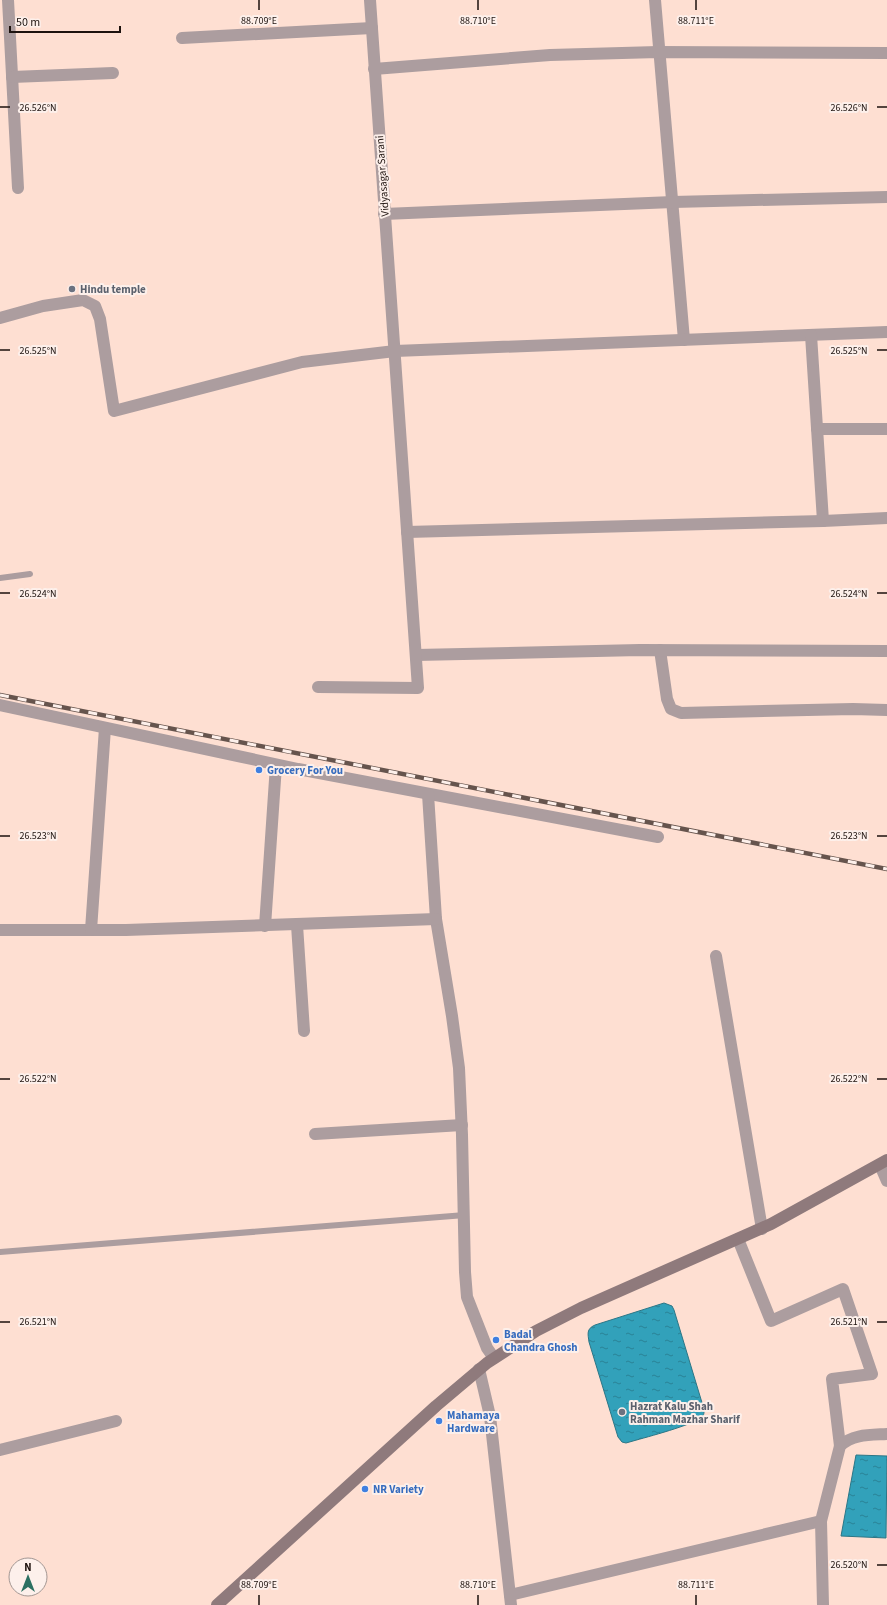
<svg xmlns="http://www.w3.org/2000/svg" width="887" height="1605" font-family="'Source Sans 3',sans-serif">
<defs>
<pattern id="water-ripples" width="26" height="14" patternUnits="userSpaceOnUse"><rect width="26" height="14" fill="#32a1ba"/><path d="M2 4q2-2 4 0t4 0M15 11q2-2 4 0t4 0" fill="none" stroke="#2a8296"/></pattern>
</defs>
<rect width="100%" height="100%" fill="#fedfd2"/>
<g fill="url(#water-ripples)" stroke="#2c7686">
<path d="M 664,1303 L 672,1306 L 674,1310 L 703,1406 C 704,1410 705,1414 702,1417 C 693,1425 647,1437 633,1441 L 626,1443 L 622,1442 L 618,1437 L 589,1342 C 588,1334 586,1329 595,1325 Z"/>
<path d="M 856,1455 L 887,1456 L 886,1538 L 841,1536 Z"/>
</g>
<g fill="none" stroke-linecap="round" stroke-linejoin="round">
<g stroke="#ac9d9f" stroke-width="6">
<path d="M 0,578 L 30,574"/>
<path d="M 0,1252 L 465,1215"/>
</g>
<g stroke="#ac9d9f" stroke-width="12">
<path d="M 8,0 L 18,188"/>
<path d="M 655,0 L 684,340"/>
<path d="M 182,38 L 372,28"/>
<path d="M 374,69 L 550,55 L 658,52 L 887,53"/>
<path d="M 12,77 L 113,73"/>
<path d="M 384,214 L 673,202 L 887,197"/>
<path d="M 0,318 L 43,306 L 83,300 L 95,306 L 100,319 L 114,411 L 302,362 L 395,351 L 887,332"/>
<path d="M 811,335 L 823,521"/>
<path d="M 817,429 L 887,429"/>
<path d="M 407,532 L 823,521 L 887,518"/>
<path d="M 660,650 L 667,699 L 671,709 L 681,713 L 853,709 L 887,710"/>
<path d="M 416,655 L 640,650 L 887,651"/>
<path d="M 318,687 L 418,688 L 370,0"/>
<path d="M 0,705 L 298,769 L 658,837"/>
<path d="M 428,794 L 436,919 L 452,1016 L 459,1068 L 462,1135 L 465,1272 L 467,1297 L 487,1348 L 494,1358"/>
<path d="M 297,925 L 304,1031"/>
<path d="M 265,926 L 276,765"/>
<path d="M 0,930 L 126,930 L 436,919"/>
<path d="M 91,930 L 105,728"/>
<path d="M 716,956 L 762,1229"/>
<path d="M 315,1134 L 462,1125"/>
<path d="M 880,1165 L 887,1181"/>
<path d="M 738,1239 L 771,1321 L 843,1289 L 872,1374 L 832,1379 L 840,1446"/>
<path d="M 479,1369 L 490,1416 L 511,1605"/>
<path d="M 0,1450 L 116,1421"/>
<path d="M 510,1595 L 821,1521"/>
<path d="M 823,1605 L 821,1521 L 840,1446 C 853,1434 870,1435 887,1434"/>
</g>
<path stroke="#8f7a7c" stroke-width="12" d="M 217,1605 L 436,1406 L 487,1363 L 536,1331 L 581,1308 L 771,1224 L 887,1160"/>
<g stroke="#66544d" stroke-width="4.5">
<path id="rail" d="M 0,695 L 887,869"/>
</g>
<use href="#rail" stroke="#fdf0eb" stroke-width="3" stroke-dasharray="9" stroke-linecap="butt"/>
</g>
<path fill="none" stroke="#1d120e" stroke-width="1.5" d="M 259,0 L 259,10M 478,0 L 478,10M 696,0 L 696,10M 0,107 L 10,107M 877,107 L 887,107M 0,350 L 10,350M 877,350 L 887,350M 0,593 L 10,593M 877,593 L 887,593M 0,836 L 10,836M 877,836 L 887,836M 0,1079 L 10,1079M 877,1079 L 887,1079M 0,1322 L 10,1322M 877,1322 L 887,1322M 877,1565 L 887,1565M 259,1595 L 259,1605M 478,1595 L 478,1605M 696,1595 L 696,1605"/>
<g fill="#6b7280" stroke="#fdf0eb" stroke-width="1.5">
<circle cx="72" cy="289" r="4"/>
<circle cx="622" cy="1412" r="4"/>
</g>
<g fill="#3f7fe0" stroke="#fdf0eb" stroke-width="1.5">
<circle cx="259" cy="770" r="4"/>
<circle cx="496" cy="1340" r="4"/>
<circle cx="439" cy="1421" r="4"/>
<circle cx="365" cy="1489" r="4"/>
</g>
<g text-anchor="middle" stroke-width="4" stroke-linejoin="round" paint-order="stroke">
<g font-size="11" fill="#1d120e" stroke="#fdf0eb">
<text transform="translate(382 176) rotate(-94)" y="4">Vidyasagar Sarani</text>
</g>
<g font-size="11" font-weight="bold" fill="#5b616d" stroke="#fdf0eb" text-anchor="start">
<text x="80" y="293">Hindu temple</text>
<text x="630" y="1410">Hazrat Kalu Shah<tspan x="630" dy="13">Rahman Mazhar Sharif</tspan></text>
</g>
<g font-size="11" font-weight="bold" fill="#366cbe" stroke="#fdf0eb" text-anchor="start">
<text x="267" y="774">Grocery For You</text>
<text x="504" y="1338">Badal<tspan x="504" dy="13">Chandra Ghosh</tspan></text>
<text x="447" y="1419">Mahamaya<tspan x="447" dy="13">Hardware</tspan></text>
<text x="373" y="1493">NR Variety</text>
</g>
</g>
<g font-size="10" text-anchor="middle" fill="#1d120e" stroke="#fdf0eb" stroke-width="4" stroke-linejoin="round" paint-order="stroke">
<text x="259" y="24">88.709°E</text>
<text x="478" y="24">88.710°E</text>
<text x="696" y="24">88.711°E</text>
<text x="38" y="111">26.526°N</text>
<text x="849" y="111">26.526°N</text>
<text x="38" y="354">26.525°N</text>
<text x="849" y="354">26.525°N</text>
<text x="38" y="597">26.524°N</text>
<text x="849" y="597">26.524°N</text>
<text x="38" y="839">26.523°N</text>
<text x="849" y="839">26.523°N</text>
<text x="38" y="1082">26.522°N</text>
<text x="849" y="1082">26.522°N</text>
<text x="38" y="1325">26.521°N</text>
<text x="849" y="1325">26.521°N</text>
<text x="849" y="1568">26.520°N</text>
<text x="259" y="1588">88.709°E</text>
<text x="478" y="1588">88.710°E</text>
<text x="696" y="1588">88.711°E</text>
</g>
<g transform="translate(28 1577)"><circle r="19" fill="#fdf0eb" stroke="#a39793"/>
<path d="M0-3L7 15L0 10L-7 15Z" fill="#2c7062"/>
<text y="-6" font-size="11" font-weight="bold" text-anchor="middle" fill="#1d120e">N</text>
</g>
<path d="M10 26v6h110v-6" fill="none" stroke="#1d120e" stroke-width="2"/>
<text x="16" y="26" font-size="12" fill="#1d120e" stroke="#fdf0eb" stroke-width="3" paint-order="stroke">50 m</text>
</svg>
